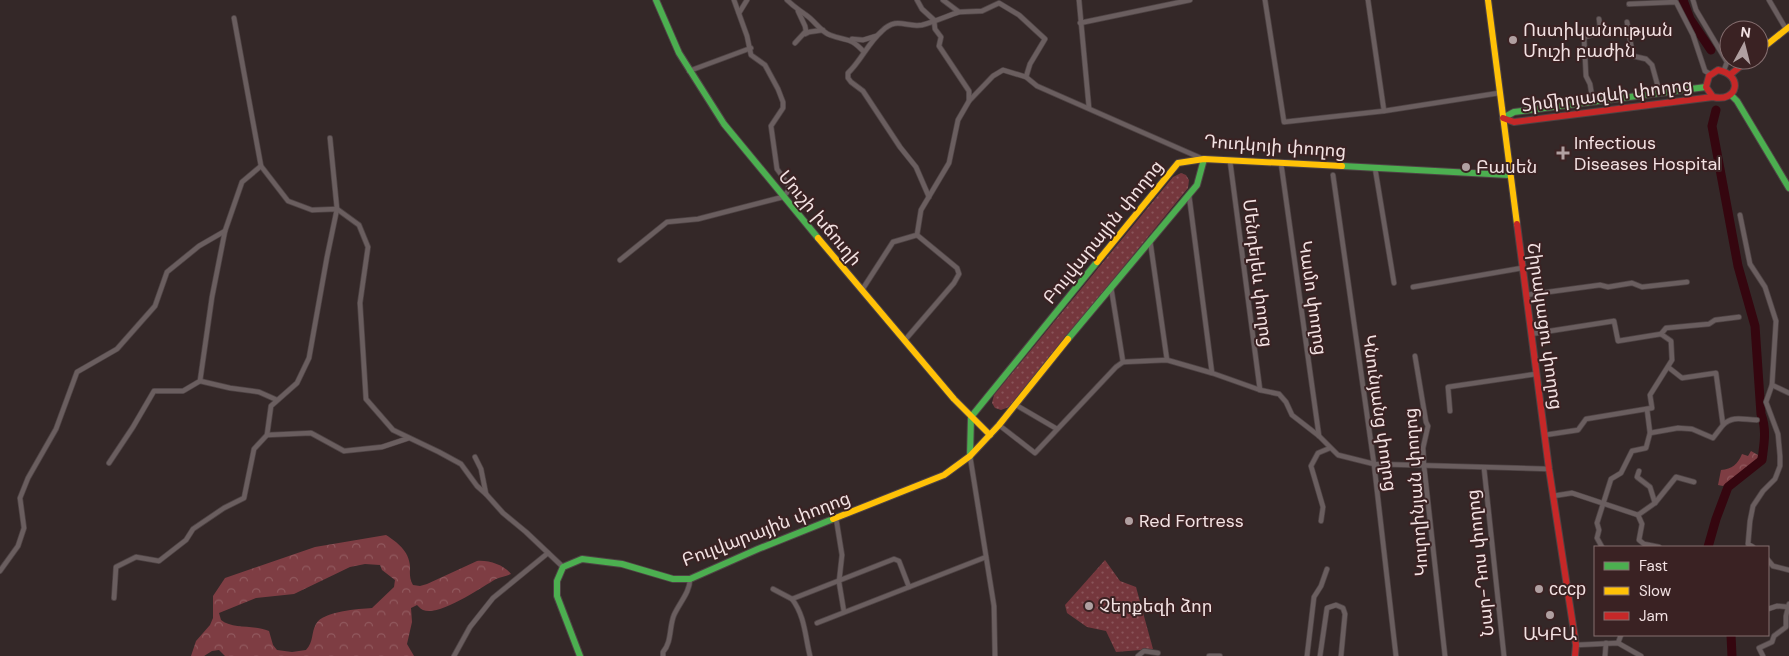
<svg xmlns="http://www.w3.org/2000/svg" width="1789" height="656" font-family="'DM Sans','Noto Sans Armenian',sans-serif">
<defs>
<pattern id="grass-dots" width="8" height="8" patternUnits="userSpaceOnUse" patternTransform="scale(1.25)"><rect width="8" height="8" fill="#75373d"/><path d="M2 2h.1M6 6h.1" fill="none" stroke="#895459" stroke-width="1.8" stroke-linecap="round"/></pattern>
<pattern id="forest-crowns" width="20" height="18" patternUnits="userSpaceOnUse" patternTransform="scale(1.25)"><rect width="20" height="18" fill="#7e3d43"/><path d="M2 6a3 3 0 1 1 6 0M12 15a3 3 0 1 1 6 0" fill="none" stroke="#91595e"/></pattern>
</defs>
<rect width="100%" height="100%" fill="#342828"/>
<g fill="url(#grass-dots)">
<path d="M 1181,173 L 1186,175 L 1189,180 L 1188,188 L 1009,407 L 1001,410 L 995,408 L 992,403 L 994,395 L 1173,177 Z"/>
<path d="M 1105,560 L 1120,581 L 1136,587 L 1153,649 L 1116,652 L 1106,631 L 1087,627 L 1067,613 L 1065,605 Z"/>
</g>
<g fill="url(#forest-crowns)" fill-rule="evenodd">
<path d="M 1751,451 L 1758,455 L 1757,460 L 1723,486 L 1718,485 L 1721,470 C 1732,469 1738,464 1742,454 L 1748,456 Z"/>
<path d="M 386,535 C 397,542 409,551 410,566 C 410,573 409,578 413,585 L 420,586 L 427,584 L 477,561 C 489,560 504,565 511,574 C 506,576 501,577 496,579 C 482,587 439,617 423,610 C 422,610 418,606 417,605 L 411,608 L 412,622 L 407,644 L 414,656 L 225,656 L 219,650 L 212,651 L 204,656 L 191,656 L 196,641 L 210,625 L 213,618 L 213,596 L 225,578 L 315,547 ZM 365,564 L 380,565 L 382,570 L 395,580 L 394,587 L 372,608 C 359,609 323,611 316,624 C 311,633 314,641 306,650 L 292,652 L 277,650 L 273,645 L 269,631 C 253,624 234,630 221,620 L 219,613 L 256,598 L 294,594 L 350,567 Z"/>
</g>
<g fill="none" stroke-linecap="round" stroke-linejoin="round">
<g stroke="#35060f" stroke-width="9">
<path d="M 1683,0 L 1690,19 L 1711,50"/>
<path d="M 1708,547 L 1716,519 L 1728,487 L 1762,460 C 1764,444 1767,430 1761,414 L 1755,326 L 1738,266 L 1712,126 L 1716,110"/>
<path d="M 1731,635 L 1732,656"/>
</g>
<g stroke="#4e4344" stroke-width="6">
<g id="street">
<path d="M 787,0 C 794,7 798,9 806,15 C 814,20 821,32 830,35 C 848,42 849,36 864,52"/>
<path d="M 943,0 L 959,12 L 982,11 L 999,3 L 1019,15 L 1045,39 L 1030,64 L 1026,77"/>
<path d="M 1079,0 L 1089,108"/>
<path d="M 1265,0 L 1284,122 L 1384,111 L 1499,93"/>
<path d="M 1368,0 L 1384,111"/>
<path d="M 1693,0 L 1696,10 L 1727,62 L 1724,70"/>
<path d="M 1769,0 L 1786,29 L 1788,30"/>
<path d="M 1629,4 L 1676,2 L 1693,35 L 1705,71 L 1710,74"/>
<path d="M 739,13 L 747,0"/>
<path d="M 1627,22 L 1633,56 L 1646,59 L 1652,65 L 1660,94"/>
<path d="M 1080,23 L 1190,0"/>
<path d="M 805,34 L 809,32 L 823,30"/>
<path d="M 852,39 L 863,40 L 876,36"/>
<path d="M 795,43 L 806,31 L 805,26 L 798,11"/>
<path d="M 689,71 L 751,48"/>
<path d="M 969,101 L 993,76 L 1003,70 L 1026,77 L 1037,86 L 1203,159"/>
<path d="M 1593,102 L 1590,84 L 1586,76 L 1584,37 L 1595,34 L 1600,26 L 1599,19"/>
<path d="M 1230,161 L 1260,390"/>
<path d="M 1281,163 L 1319,436"/>
<path d="M 261,166 L 288,201 L 312,210 L 337,209 L 359,225 L 368,247 L 360,303 L 366,399 L 393,430 L 439,452 L 461,464 L 477,486 L 486,494"/>
<path d="M 1375,168 L 1394,283"/>
<path d="M 1333,175 L 1374,464 L 1396,656"/>
<path d="M 1189,195 L 1212,373"/>
<path d="M 929,197 L 916,167 L 900,147 L 863,91 L 851,82 L 848,78 L 848,73 C 861,61 868,43 882,31 C 897,16 906,28 922,25 C 934,22 947,16 959,12"/>
<path d="M 1740,215 L 1750,264 L 1765,287 L 1776,321 L 1772,385 L 1766,402 L 1778,434 L 1780,456 L 1780,466 L 1775,479 L 1763,491 L 1753,506 L 1750,521 L 1748,544 L 1753,547"/>
<path d="M 1150,240 L 1167,360"/>
<path d="M 620,260 L 667,222 L 698,219 L 783,197 L 789,190 L 788,184 L 777,169 L 771,126 L 783,108 L 783,102 L 778,89 L 765,65 L 751,55 L 747,36 L 734,0"/>
<path d="M 1111,287 L 1123,362"/>
<path d="M 1413,287 L 1522,268"/>
<path d="M 862,290 L 893,242 L 917,235 L 921,210 L 949,163 L 958,120 L 969,101 L 969,91 L 939,46 L 941,37 L 935,29 L 934,20 L 922,9 L 917,0"/>
<path d="M 1526,295 L 1600,285 L 1608,287 L 1632,283 L 1642,287 L 1687,282"/>
<path d="M 1531,334 L 1614,321 L 1618,341 L 1661,334 L 1671,341 L 1672,360 L 1650,395 L 1652,408 L 1586,419 L 1578,430 L 1545,435"/>
<path d="M 1661,334 L 1666,328 L 1709,324 L 1715,320 L 1739,317"/>
<path d="M 905,340 L 954,283 L 959,274 L 957,268 L 917,235"/>
<path d="M 1415,356 L 1426,422 L 1428,426 L 1423,448 L 1424,466 L 1445,656"/>
<path d="M 200,381 L 230,388 L 259,392 L 277,400"/>
<path d="M 1772,385 L 1789,393"/>
<path d="M 1016,405 L 1057,429"/>
<path d="M 1647,409 L 1650,433 L 1678,428 L 1692,429 L 1713,438 L 1723,425 L 1716,373 L 1682,378 L 1668,367"/>
<path d="M 1450,411 L 1448,387 L 1536,374"/>
<path d="M 999,425 L 1035,453 L 1116,367 L 1123,362 L 1167,360 L 1212,373 L 1260,390 L 1279,394 L 1286,402 L 1292,415 L 1319,436 L 1338,455 L 1374,464 L 1549,469"/>
<path d="M 1723,425 C 1733,415 1744,420 1757,420"/>
<path d="M 267,435 L 311,433 L 344,451 L 382,447 L 409,438"/>
<path d="M 970,456 L 994,606 L 995,656"/>
<path d="M 475,457 L 481,469 L 486,494 L 503,513 L 526,532 L 563,567"/>
<path d="M 109,463 L 133,427 L 154,391 L 183,391 L 200,381 L 212,297 L 225,231 L 242,182 L 261,166 L 234,18"/>
<path d="M 1484,468 L 1504,656"/>
<path d="M 1639,471 L 1637,477 L 1650,487 L 1655,503"/>
<path d="M 1553,496 L 1572,493 L 1638,515 L 1655,503 L 1676,477 L 1694,482"/>
<path d="M 1638,515 L 1642,524 L 1639,540 L 1644,544 L 1659,547"/>
<path d="M 836,518 L 842,555 L 839,582 L 844,612"/>
<path d="M 1321,521 L 1323,507 L 1311,466 L 1318,453 L 1330,448"/>
<path d="M 1602,547 L 1597,538 L 1599,530 L 1597,523 L 1611,479 L 1621,473 L 1632,451 L 1646,448 L 1650,433"/>
<path d="M 1768,560 L 1773,566 L 1789,570"/>
<path d="M 0,571 L 18,546 L 24,528 L 20,498 L 28,478 L 56,429 L 77,372 L 117,349 L 155,306 L 167,272 L 199,246 L 225,231"/>
<path d="M 773,589 L 792,599 L 894,559 L 899,561 L 909,587"/>
<path d="M 114,598 L 116,567 L 136,557 L 159,561 L 186,540 L 193,529 L 224,508 L 244,498 L 254,449 L 267,435 L 271,406 L 297,383 L 309,358 L 327,257 L 337,209 L 330,138"/>
<path d="M 792,599 C 805,616 805,636 810,656"/>
<path d="M 1768,609 L 1777,606 L 1788,607"/>
<path d="M 817,623 L 986,557"/>
<path d="M 1618,643 L 1621,635"/>
<path d="M 1576,645 L 1618,643 L 1641,656"/>
<path d="M 454,656 L 470,627 L 493,598 L 548,553"/>
<path d="M 663,656 L 663,652 C 672,642 669,627 674,615 C 680,602 690,592 690,579"/>
<path d="M 1138,656 L 1144,651 L 1158,653"/>
<path d="M 1209,656 L 1220,656"/>
<path d="M 1307,656 L 1314,597 L 1321,586 L 1327,569"/>
<path d="M 1320,656 L 1327,608 L 1336,605 L 1343,608 L 1345,614 L 1341,656"/>
<path d="M 1605,656 L 1606,643"/>
<path d="M 1763,656 L 1759,648 L 1772,642 L 1774,636 L 1786,627 L 1786,616 L 1789,604"/>
</g>
</g>
<g stroke="#4e4344" stroke-width="8">
<g id="fast">
<path d="M 656,0 L 679,53 L 724,124 L 818,238"/>
<path d="M 1731,95 L 1737,101 L 1789,188"/>
<path d="M 1503,118 L 1514,112 L 1706,87"/>
<path d="M 1342,166 L 1509,175"/>
<path d="M 1068,339 L 1197,185 L 1204,159"/>
<path d="M 970,456 L 971,417 L 1097,262"/>
<path d="M 580,656 L 557,596 L 557,581 L 563,567 L 582,559 L 622,564 L 673,579 L 690,579 L 758,549 L 833,519"/>
</g>
</g>
<g stroke="#4e4344" stroke-width="8">
<g id="slow">
<path d="M 1488,0 L 1517,224"/>
<path d="M 1759,51 L 1789,27"/>
<path d="M 818,238 L 954,399 L 990,435"/>
<path d="M 1097,262 L 1178,163 L 1204,159 L 1342,166"/>
<path d="M 833,519 L 944,475 L 970,456 L 999,425 L 1068,339"/>
</g>
</g>
<g stroke="#4e4344" stroke-width="8">
<g id="jam">
<path d="M 1731,74 L 1748,60"/>
<path d="M 1503,118 L 1514,122 L 1713,97 C 1738,103 1744,75 1718,70 L 1709,76 L 1706,87 L 1713,97"/>
<path d="M 1517,224 L 1549,469 L 1576,645 L 1575,656"/>
</g>
</g>
<use href="#street" stroke="#6a5e5f" stroke-width="4.5"/>
<use href="#fast" stroke="#4caf50" stroke-width="6"/>
<use href="#slow" stroke="#ffc107" stroke-width="6"/>
<use href="#jam" stroke="#c62828" stroke-width="6"/>
</g>
<g fill="#b0a0a1" stroke="#3a2223" stroke-width="2">
<circle cx="1513" cy="40" r="5"/>
<path d="M1560.5 145.5h5v5h5v5h-5v5h-5v-5h-5v-5h5z"/>
<circle cx="1466" cy="167" r="5"/>
<circle cx="1129" cy="521" r="5"/>
<circle cx="1539" cy="589" r="5"/>
<circle cx="1089" cy="606" r="5"/>
<circle cx="1550" cy="615" r="5"/>
</g>
<g text-anchor="middle" stroke-width="4" stroke-linejoin="round" paint-order="stroke">
<g font-size="18" fill="#f2e1e2" stroke="#3a2223" text-anchor="start">
<text x="1523" y="36">Ոստիկանության<tspan x="1523" dy="21">Մուշի բաժին</tspan></text>
<text x="1574" y="149">Infectious<tspan x="1574" dy="21">Diseases Hospital</tspan></text>
<text x="1476" y="173">Բասեն</text>
<text x="1139" y="527">Red Fortress</text>
<text x="1549" y="595">ссср</text>
<text x="1099" y="612">Չերքեզի ձոր</text>
<text x="1550" y="640" text-anchor="middle">ԱԿԲԱ</text>
</g>
<g font-size="18" fill="#f2e1e2" stroke="#3a2223">
<text transform="translate(1607 95) rotate(-7)" y="6">Տիմիրյազևի փողոց</text>
<text transform="translate(1275 146) rotate(4)" y="6">Դուդկոյի փողոց</text>
<text transform="translate(820 218) rotate(50)" y="6">Մուշի խճուղի</text>
<text transform="translate(1103 232) rotate(-51)" y="6">Բուլվարային փողոց</text>
<text transform="translate(1258 273) rotate(83)" y="6">Մենդելեև փողոց</text>
<text transform="translate(1313 298) rotate(82)" y="6">Կամո փողոց</text>
<text transform="translate(1545 326) rotate(82)" y="6">Շիրակացու փողոց</text>
<text transform="translate(1380 413) rotate(82)" y="6">Կնունյանց փողոց</text>
<text transform="translate(1416 492) rotate(-94)" y="6">Կուրղինյան փողոց</text>
<text transform="translate(766 529) rotate(-21)" y="6">Բուլվարային փողոց</text>
<text transform="translate(1480 563) rotate(-96)" y="6">Նար-Դոս փողոց</text>
</g>
</g>
<rect x="1594" y="546" width="175" height="90" fill="#3a2223" stroke="#846e6f"/>
<rect x="1604" y="562" width="25" height="8" fill="#4caf50" stroke="#846e6f"/>
<text x="1639" y="571" font-size="15" fill="#f2e1e2">Fast</text>
<rect x="1604" y="587" width="25" height="8" fill="#ffc107" stroke="#846e6f"/>
<text x="1639" y="596" font-size="15" fill="#f2e1e2">Slow</text>
<rect x="1604" y="612" width="25" height="8" fill="#c62828" stroke="#846e6f"/>
<text x="1639" y="621" font-size="15" fill="#f2e1e2">Jam</text>
<g transform="translate(1744 45) rotate(7)"><circle r="24" fill="#3a2223" stroke="#846e6f"/>
<path d="M0-4L9 19L0 12L-9 19Z" fill="#b0a0a1"/>
<text y="-8" font-size="14" font-weight="bold" text-anchor="middle" fill="#f2e1e2">N</text>
</g>
</svg>
